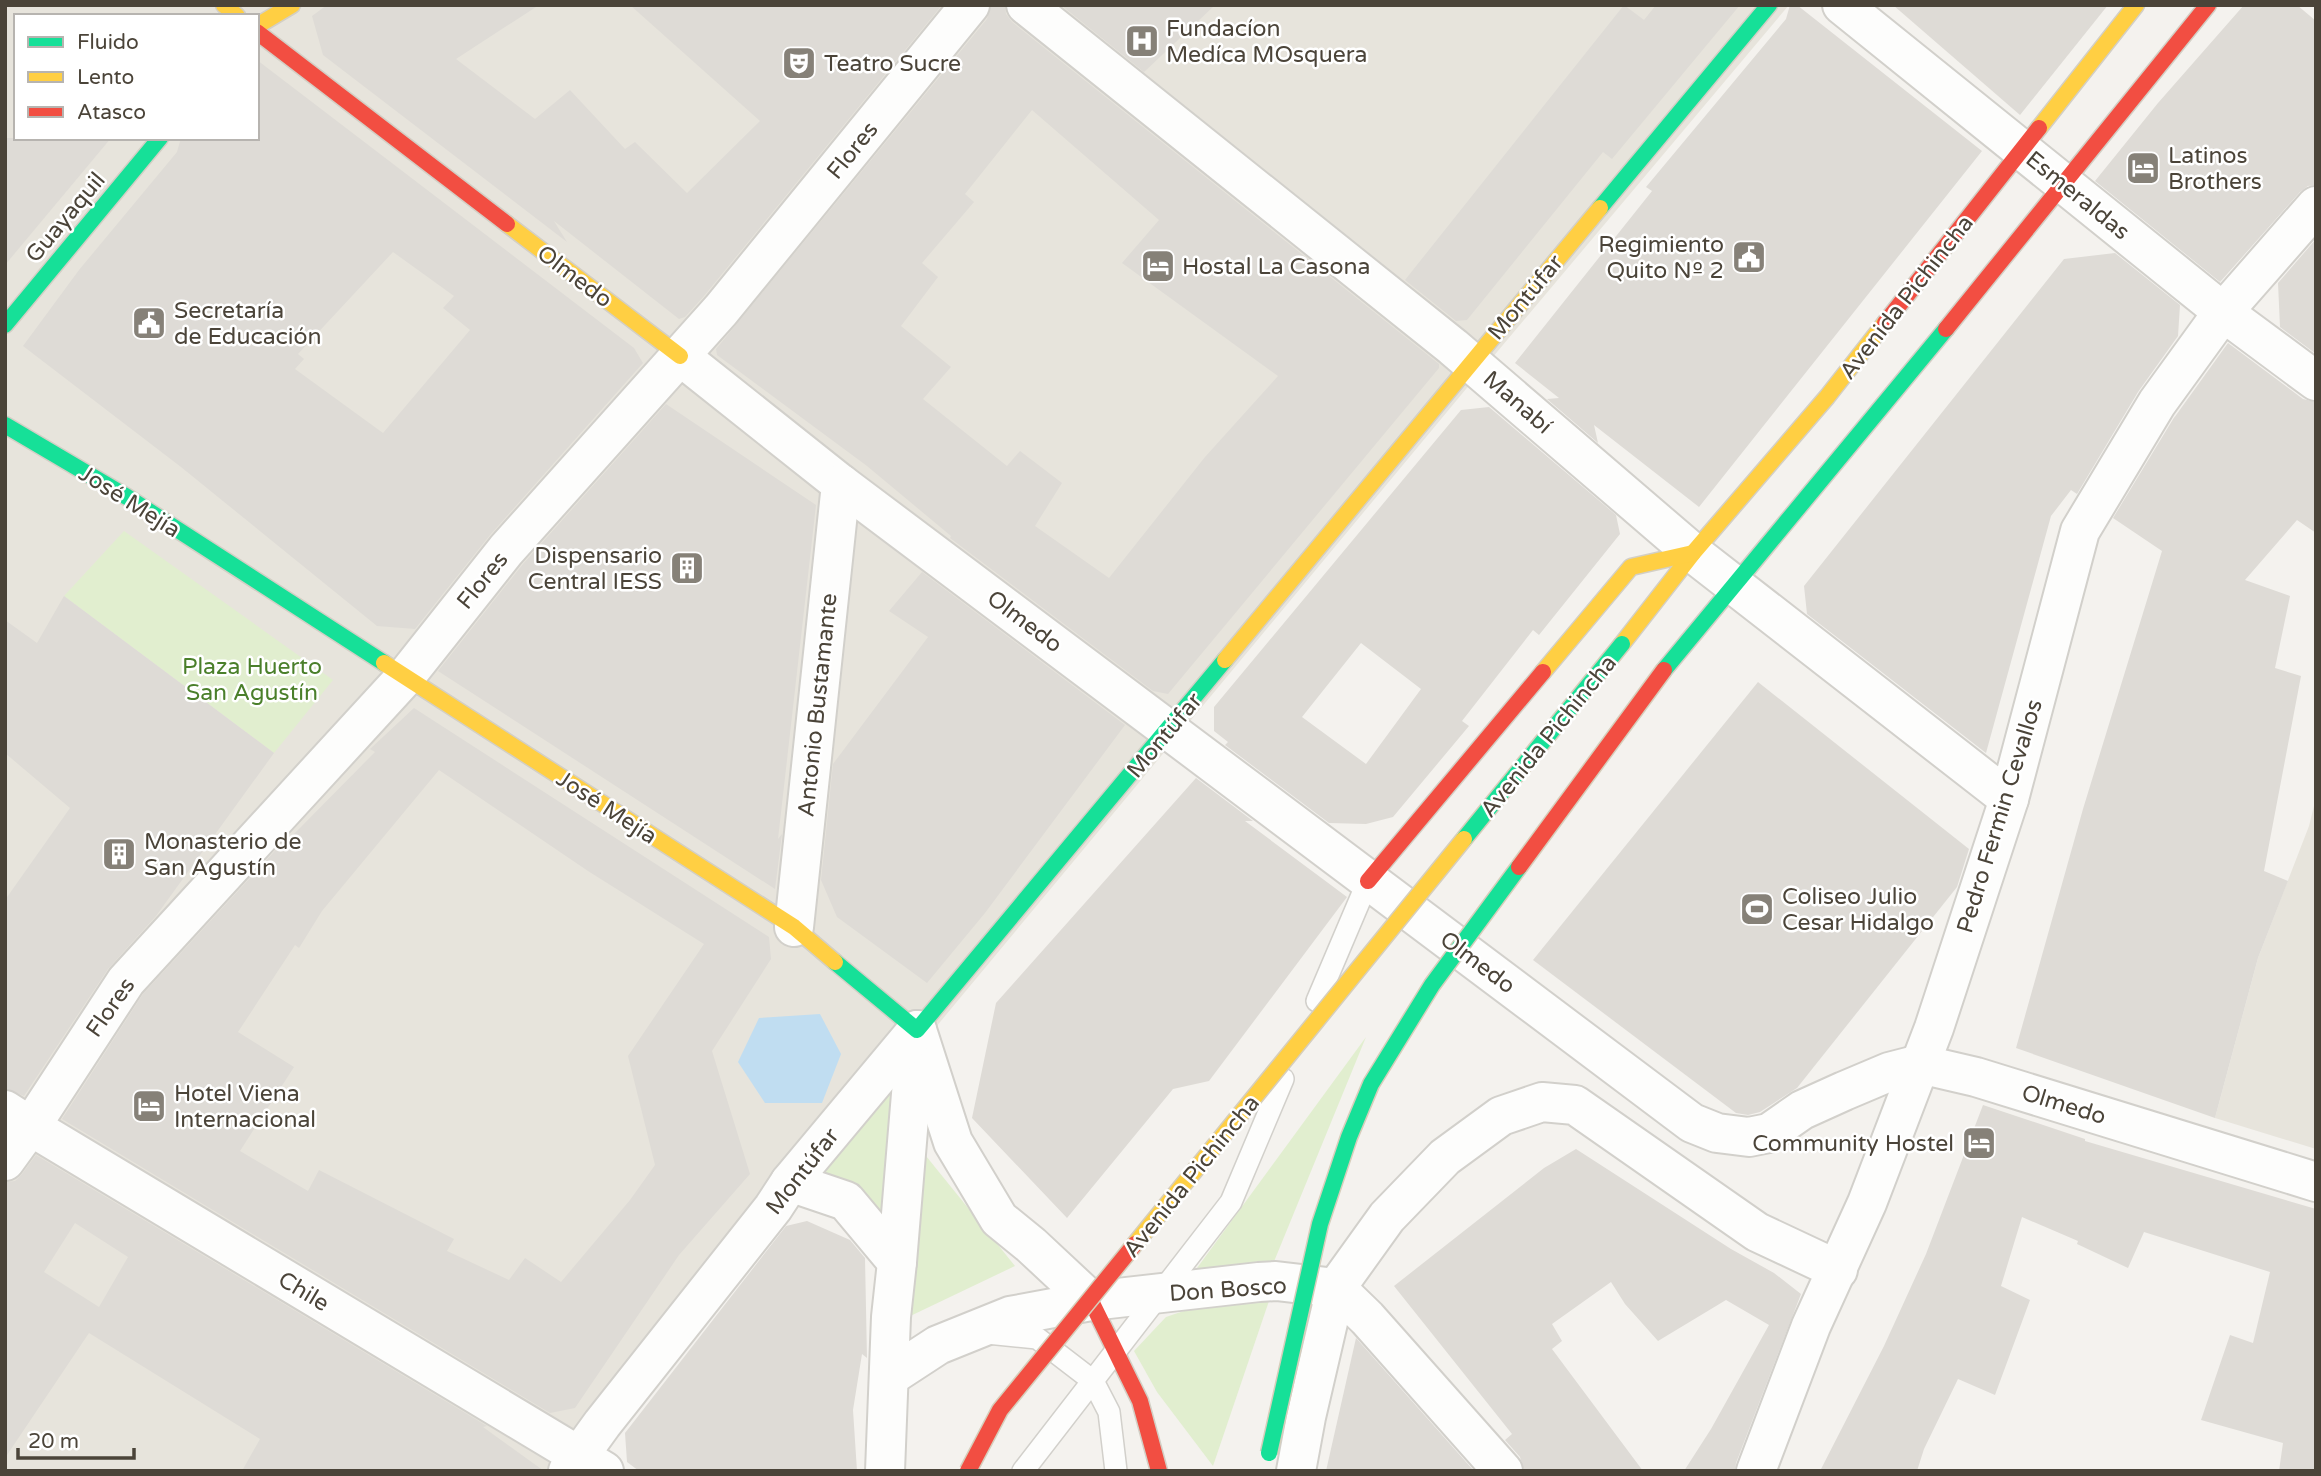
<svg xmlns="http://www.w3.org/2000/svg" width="2321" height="1476" font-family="'Varela Round',sans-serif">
<rect width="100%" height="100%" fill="#f4f2ee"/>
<g fill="#e7e4dc" fill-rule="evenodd">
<path d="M 5,5 L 1789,5 L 1471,383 L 567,1471 L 5,1471 ZM 16,16 L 257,16 L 257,138 L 16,138 Z"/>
<path d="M 2316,798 L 2316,1149 L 2215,1118 L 2258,958 L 2309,826 Z"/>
</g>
<g fill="#e1eecf">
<path d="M 124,531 L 333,680 L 274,753 L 64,596 Z"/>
<path d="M 1366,1037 L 1273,1264 L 1189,1279 Z"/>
<path d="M 900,1068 L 885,1230 L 817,1175 Z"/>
<path d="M 926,1156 L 1015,1266 L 904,1319 Z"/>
<path d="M 1270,1298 L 1213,1466 L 1157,1392 L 1134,1351 L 1166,1317 L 1213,1301 Z"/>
</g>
<path fill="#c0ddf1" d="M 820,1014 L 841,1054 L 822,1103 L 765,1103 L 738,1062 L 759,1018 Z"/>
<g fill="#dedbd6" fill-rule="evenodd">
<path d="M 327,5 L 539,5 L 456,59 L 535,119 L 570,90 L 625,149 L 635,142 L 687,193 L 760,121 L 630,5 L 942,5 L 704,296 L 685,317 L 679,319 L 554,221 L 567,242 L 323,55 L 312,16 Z"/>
<path d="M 991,5 L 1005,5 L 1006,14 L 1012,22 L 1439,364 L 1439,368 L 1168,694 L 1153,691 L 950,538 L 951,536 L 867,466 L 717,355 L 716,349 L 987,19 ZM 1032,110 L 1159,220 L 1122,263 L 1278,376 L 1205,457 L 1109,578 L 1035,526 L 1062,483 L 1020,451 L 1007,466 L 923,399 L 951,367 L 901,326 L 938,277 L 922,263 L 974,202 L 965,194 Z"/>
<path d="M 1061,5 L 1215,5 L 1144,72 Z"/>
<path d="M 1624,5 L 1644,20 L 1656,5 L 1740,5 L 1612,159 L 1603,152 L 1467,320 L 1456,321 L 1405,280 Z"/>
<path d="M 1790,5 L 1797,5 L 1982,151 L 1699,507 L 1594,425 L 1598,443 L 1547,399 L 1559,398 L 1515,363 L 1652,191 L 1646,187 L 1786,19 Z"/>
<path d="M 1893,5 L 2108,5 L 2020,115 Z"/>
<path d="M 2244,5 L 2297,5 L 2316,21 L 2316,185 L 2308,186 L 2300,192 L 2220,282 L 2095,181 L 2158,103 Z"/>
<path d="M 257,60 L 634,348 L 643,363 L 490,535 L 415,629 L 377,626 L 181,467 L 23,346 L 79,270 L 177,152 L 181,138 L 257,138 ZM 393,252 L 454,296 L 443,308 L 470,330 L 383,433 L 295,369 L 304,359 L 298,354 Z"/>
<path d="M 5,138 L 111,138 L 5,265 Z"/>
<path d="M 2316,239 L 2316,354 L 2280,327 L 2278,283 Z"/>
<path d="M 2115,253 L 2180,305 L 2178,336 L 2138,392 L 2077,494 L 2071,490 L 2051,516 L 1986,753 L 1807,614 L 1804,586 L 2064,259 Z"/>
<path d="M 2228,343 L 2303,399 L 2316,402 L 2316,533 L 2297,520 L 2245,580 L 2290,596 L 2275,668 L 2301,676 L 2264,871 L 2288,881 L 2258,958 L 2215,1118 L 2016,1048 L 2083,809 L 2162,551 L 2113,518 L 2175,416 L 2174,418 Z"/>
<path d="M 666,404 L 816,505 L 778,839 L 782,834 L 775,889 L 438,671 L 523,564 Z"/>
<path d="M 1489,407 L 1616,515 L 1620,534 L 1539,635 L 1533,630 L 1462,721 L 1469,726 L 1393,817 L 1366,824 L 1329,823 L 1225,745 L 1228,742 L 1214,731 L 1214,707 L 1461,410 ZM 1361,643 L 1421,689 L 1366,764 L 1302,717 Z"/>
<path d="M 922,572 L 1125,725 L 985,913 L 927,983 L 837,917 L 821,880 L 833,764 L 928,637 L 889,611 Z"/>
<path d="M 64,596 L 274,753 L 156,916 L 108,969 L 24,1096 L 5,1088 L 5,900 L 70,808 L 5,753 L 5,620 L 37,643 Z"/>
<path d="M 1758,682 L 1969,849 L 1957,887 L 1797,1088 L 1760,1112 L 1748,1115 L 1736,1113 L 1533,960 Z"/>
<path d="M 414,708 L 769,937 L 771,959 L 712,1051 L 750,1174 L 679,1255 L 575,1408 L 550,1413 L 62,1119 L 143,994 L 284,841 L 293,835 L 375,752 L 370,749 ZM 439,770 L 588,871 L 704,944 L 628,1056 L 655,1165 L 630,1200 L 561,1282 L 525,1258 L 509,1280 L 447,1251 L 454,1239 L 319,1170 L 308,1191 L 240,1151 L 294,1067 L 238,1032 L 295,945 L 299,948 L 322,911 Z"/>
<path d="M 1196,778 L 1253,821 L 1245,821 L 1347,897 L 1209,1081 L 1173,1089 L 1067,1218 L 972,1118 L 996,1003 Z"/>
<path d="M 1983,1105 L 2085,1139 L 2085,1141 L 2316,1209 L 2316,1471 L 2279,1471 L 2283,1443 L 2201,1420 L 2230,1335 L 2253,1343 L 2270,1272 L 2144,1232 L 2128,1268 L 2077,1244 L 2078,1241 L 2022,1217 L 2001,1286 L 2030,1300 L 1995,1395 L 1958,1379 L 1924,1449 L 1917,1471 L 1820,1471 L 1884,1346 L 1926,1254 Z"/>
<path d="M 1576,1149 L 1731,1249 L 1774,1273 L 1801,1294 L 1736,1463 L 1735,1471 L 1684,1471 L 1711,1429 L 1769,1325 L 1726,1300 L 1658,1341 L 1625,1304 L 1611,1282 L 1552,1324 L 1562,1341 L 1552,1349 L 1643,1471 L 1524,1471 L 1520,1457 L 1505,1440 L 1512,1434 L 1394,1286 L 1544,1168 Z"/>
<path d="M 36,1155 L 487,1426 L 483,1427 L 544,1471 L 242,1471 L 260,1439 L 89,1333 L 5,1458 L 5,1182 L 15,1181 L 22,1174 ZM 75,1223 L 128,1257 L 99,1307 L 44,1272 Z"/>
<path d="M 807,1221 L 850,1240 L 865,1258 L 867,1358 L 862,1354 L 853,1410 L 857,1471 L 639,1471 L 627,1462 L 625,1433 L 786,1226 Z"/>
<path d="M 1356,1338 L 1474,1471 L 1326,1471 Z"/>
</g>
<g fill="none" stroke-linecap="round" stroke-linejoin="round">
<g stroke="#d2d0cb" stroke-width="24">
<g id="lane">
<path d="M 1317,1001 L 1368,881"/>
<path d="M 987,1333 L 1037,1338 L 1093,1381 L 1109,1412 L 1116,1471"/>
<path d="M 1023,1471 L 1231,1202 L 1283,1079"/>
</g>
</g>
<g stroke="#d2d0cb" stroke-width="42">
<g id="street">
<path d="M 1026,5 L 1453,347 L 1693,553 L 2009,799"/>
<path d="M 1842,5 L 2223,312 L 2316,381"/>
<path d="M 680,356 L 841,484 L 1692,1123 L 1717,1133 L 1749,1137 L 1769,1133 L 1802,1110 L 1844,1091 L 1889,1072 L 1920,1064 L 1976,1077 L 2316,1182"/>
<path d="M 794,927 L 841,484"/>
<path d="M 917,1030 L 953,1142 L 999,1219 L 1031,1245 L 1091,1301"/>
<path d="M 5,1110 L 30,1126 L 604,1471"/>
<path d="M 5,1161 L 39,1114 L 126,981 L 406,676 L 506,550 L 721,310 L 970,5"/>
<path d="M 790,1182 L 846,1201 L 897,1262 L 891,1317 L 885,1471"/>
<path d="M 897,1262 L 915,1046"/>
<path d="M 889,1377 L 938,1345 L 1010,1316 L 1091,1301 L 1259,1282 L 1276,1281 L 1336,1288 L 1367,1318 L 1503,1471"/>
<path d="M 568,1471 L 602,1424 L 773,1208 L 790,1182 L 917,1030"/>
<path d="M 1296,1471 L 1306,1417 L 1336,1288 L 1387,1217 L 1445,1157 L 1501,1116 L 1542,1102 L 1575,1105 L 1757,1232 L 1838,1270"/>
<path d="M 1756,1471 L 1811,1326 L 1867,1203 L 1934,1028 L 2009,799 L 2080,531 L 2157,403 L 2223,312 L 2316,206"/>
</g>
</g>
<g stroke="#d3cfc5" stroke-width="19">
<g id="fast">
<path d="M 1600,208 L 1769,5"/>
<path d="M 5,325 L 160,138"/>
<path d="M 5,425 L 127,497 L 384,663"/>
<path d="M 1664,670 L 1946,329"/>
<path d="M 835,962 L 917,1030 L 1225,660"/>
</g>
</g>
<g stroke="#d3cfc5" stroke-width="19">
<g id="slow">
<path d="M 224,5 L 237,16"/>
<path d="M 257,26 L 292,5"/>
<path d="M 2039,128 L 2136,5"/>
<path d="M 507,224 L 680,356"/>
<path d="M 1622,644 L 1693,553 L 1827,397 L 1885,323"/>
<path d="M 1225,660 L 1600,208"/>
<path d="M 384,663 L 794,927 L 835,962"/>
<path d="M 1543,672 L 1631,567 L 1693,553"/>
</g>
</g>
<g stroke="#d3cfc5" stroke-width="19">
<g id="jam">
<path d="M 257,32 L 507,224"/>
<path d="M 1885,323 L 2039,128"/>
<path d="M 1946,329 L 2208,5"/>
<path d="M 1368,881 L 1543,672"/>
<path d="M 1091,1301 L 1140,1401 L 1159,1471"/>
</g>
</g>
<use href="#lane" stroke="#fdfdfc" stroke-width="21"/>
<use href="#street" stroke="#fdfdfc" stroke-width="38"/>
<use href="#fast" stroke="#16e098" stroke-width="16"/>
<use href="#slow" stroke="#ffcf43" stroke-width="16"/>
<use href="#jam" stroke="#f24e42" stroke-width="16"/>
<g stroke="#d6cebb" stroke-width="19" stroke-linecap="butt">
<g id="fast-bridge">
<path d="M 1464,839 L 1622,644"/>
<path d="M 1269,1453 L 1320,1224 L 1349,1137 L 1371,1084 L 1432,985 L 1519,867"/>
</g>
</g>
<g stroke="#d6cebb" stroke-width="19" stroke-linecap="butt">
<path id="slow-bridge" d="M 1135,1244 L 1464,839"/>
</g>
<g stroke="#d6cebb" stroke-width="19" stroke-linecap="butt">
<g id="jam-bridge">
<path d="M 1519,867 L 1664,670"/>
<path d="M 968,1471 L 1000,1410 L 1135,1244"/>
</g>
</g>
<use href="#fast-bridge" stroke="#16e098" stroke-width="16"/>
<use href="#slow-bridge" stroke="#ffcf43" stroke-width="16"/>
<use href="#jam-bridge" stroke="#f24e42" stroke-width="16"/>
</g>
<defs>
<g id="hospital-square" transform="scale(1.75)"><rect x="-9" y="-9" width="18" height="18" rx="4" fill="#868178" stroke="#fff"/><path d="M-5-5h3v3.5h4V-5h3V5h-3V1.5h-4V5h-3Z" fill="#fff"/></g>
<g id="theatre-square" transform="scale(1.75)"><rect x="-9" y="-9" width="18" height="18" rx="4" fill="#868178" stroke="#fff"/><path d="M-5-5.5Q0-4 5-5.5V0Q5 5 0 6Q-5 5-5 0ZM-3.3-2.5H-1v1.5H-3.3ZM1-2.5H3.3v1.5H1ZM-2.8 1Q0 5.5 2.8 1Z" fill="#fff"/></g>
<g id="hotel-square" transform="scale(1.75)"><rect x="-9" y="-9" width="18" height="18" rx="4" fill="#868178" stroke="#fff"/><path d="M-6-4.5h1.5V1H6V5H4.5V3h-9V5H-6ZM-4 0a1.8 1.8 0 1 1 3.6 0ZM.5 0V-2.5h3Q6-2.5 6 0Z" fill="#fff"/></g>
<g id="civic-square" transform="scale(1.75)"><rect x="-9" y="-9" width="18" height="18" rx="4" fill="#868178" stroke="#fff"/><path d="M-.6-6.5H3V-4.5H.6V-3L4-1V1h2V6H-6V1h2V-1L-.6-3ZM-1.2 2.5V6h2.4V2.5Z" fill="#fff"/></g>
<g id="building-square" transform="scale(1.75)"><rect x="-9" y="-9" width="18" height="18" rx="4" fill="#868178" stroke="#fff"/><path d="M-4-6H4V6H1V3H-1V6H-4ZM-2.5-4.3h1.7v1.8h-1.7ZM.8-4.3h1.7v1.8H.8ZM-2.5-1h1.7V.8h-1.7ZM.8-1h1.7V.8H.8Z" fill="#fff"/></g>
<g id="stadium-square" transform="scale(1.75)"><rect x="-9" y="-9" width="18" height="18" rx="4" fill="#868178" stroke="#fff"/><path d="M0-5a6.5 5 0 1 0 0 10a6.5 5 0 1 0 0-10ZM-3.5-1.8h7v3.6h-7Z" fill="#fff"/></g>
</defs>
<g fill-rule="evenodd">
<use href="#hospital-square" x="1142" y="41"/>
<use href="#theatre-square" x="799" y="63"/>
<use href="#hotel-square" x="2143" y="168"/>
<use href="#civic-square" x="1749" y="257"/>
<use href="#hotel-square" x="1158" y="266"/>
<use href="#civic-square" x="149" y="323"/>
<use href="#building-square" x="687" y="568"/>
<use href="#building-square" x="119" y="854"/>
<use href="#stadium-square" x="1757" y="909"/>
<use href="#hotel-square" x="149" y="1106"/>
<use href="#hotel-square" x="1979" y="1143"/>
</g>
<g text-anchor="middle" stroke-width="5" stroke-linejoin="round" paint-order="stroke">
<g font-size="23" fill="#4b4439" stroke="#fff" text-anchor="start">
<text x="1166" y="36">Fundacíon<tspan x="1166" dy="26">Medíca MOsquera</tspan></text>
<text x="824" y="71">Teatro Sucre</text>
<text x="2168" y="163">Latinos<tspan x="2168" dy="26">Brothers</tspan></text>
<text x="1724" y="252" text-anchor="end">Regimiento<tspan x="1724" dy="26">Quito Nº 2</tspan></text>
<text x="1182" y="274">Hostal La Casona</text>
<text x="174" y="318">Secretaría<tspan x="174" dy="26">de Educación</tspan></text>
<text x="662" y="563" text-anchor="end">Dispensario<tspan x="662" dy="26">Central IESS</tspan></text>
<text x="144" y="849">Monasterio de<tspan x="144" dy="26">San Agustín</tspan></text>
<text x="1782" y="904">Coliseo Julio<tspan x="1782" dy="26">Cesar Hidalgo</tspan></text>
<text x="174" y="1101">Hotel Viena<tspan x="174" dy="26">Internacional</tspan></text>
<text x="1954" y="1151" text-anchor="end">Community Hostel</text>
</g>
<g font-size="23" fill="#4b4439" stroke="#fff">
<text transform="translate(852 150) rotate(-51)" y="8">Flores</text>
<text transform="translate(2078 195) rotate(39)" y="8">Esmeraldas</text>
<text transform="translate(65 217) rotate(-50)" y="8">Guayaquil</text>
<text transform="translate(575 276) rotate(37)" y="8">Olmedo</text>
<text transform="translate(1525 297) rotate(-50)" y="8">Montúfar</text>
<text transform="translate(1906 297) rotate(-52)" y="8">Avenida Pichincha</text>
<text transform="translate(1518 402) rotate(41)" y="8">Manabí</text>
<text transform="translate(130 501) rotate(32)" y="8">José Mejía</text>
<text transform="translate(482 580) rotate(-51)" y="8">Flores</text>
<text transform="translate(1025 621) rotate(37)" y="8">Olmedo</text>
<text transform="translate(817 705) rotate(-84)" y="8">Antonio Bustamante</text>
<text transform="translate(1164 735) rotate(-50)" y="8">Montúfar</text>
<text transform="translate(1548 736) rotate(-51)" y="8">Avenida Pichincha</text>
<text transform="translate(607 807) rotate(33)" y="8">José Mejía</text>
<text transform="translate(1999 816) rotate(-73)" y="8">Pedro Fermin Cevallos</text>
<text transform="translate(1478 962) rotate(37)" y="8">Olmedo</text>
<text transform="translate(110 1007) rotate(-55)" y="8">Flores</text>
<text transform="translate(2064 1104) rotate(17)" y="8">Olmedo</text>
<text transform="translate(802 1171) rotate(-52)" y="8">Montúfar</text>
<text transform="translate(1191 1176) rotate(-51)" y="8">Avenida Pichincha</text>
<text transform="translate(1228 1289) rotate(-4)" y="8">Don Bosco</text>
<text transform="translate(304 1291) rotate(31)" y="8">Chile</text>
</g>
<g font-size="23" fill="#4a7f2a" stroke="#fff">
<text x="252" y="674">Plaza Huerto<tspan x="252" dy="26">San Agustín</tspan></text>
</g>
</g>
<rect width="2321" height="1476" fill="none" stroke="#4b4439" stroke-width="14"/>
<rect x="14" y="14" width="245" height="126" fill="#ffffff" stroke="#b7b4b0" stroke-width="2"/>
<rect x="28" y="37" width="35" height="10" fill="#16e098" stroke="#b7b4b0" stroke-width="2"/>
<text x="77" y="49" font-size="21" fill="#4b4439">Fluido</text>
<rect x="28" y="72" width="35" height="10" fill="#ffcf43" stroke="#b7b4b0" stroke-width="2"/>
<text x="77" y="84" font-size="21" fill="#4b4439">Lento</text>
<rect x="28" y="107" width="35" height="10" fill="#f24e42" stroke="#b7b4b0" stroke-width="2"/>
<text x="77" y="119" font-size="21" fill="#4b4439">Atasco</text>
<path d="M18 1448v10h116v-10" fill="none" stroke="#4b4439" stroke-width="3.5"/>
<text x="28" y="1448" font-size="21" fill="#4b4439" stroke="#ffffff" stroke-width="5" paint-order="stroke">20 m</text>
</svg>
